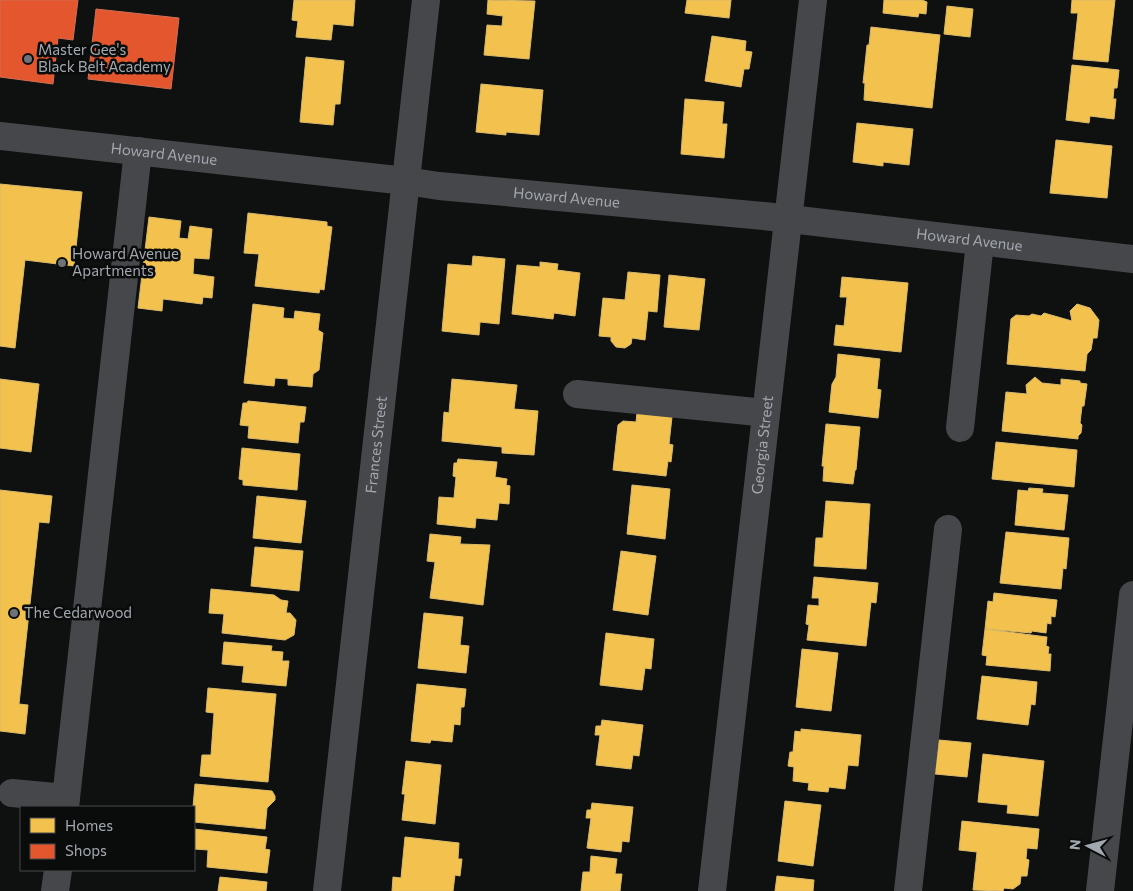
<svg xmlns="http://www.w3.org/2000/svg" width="1133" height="891" font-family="Commissioner,sans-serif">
<rect width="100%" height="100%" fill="#0f1010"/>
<g fill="#f2c14e" stroke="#daba6b">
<path d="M 294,0 L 355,0 L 353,26 L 333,24 L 331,40 L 296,37 L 298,21 L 292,20 Z"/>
<path d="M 488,0 L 535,1 L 529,59 L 484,55 L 487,25 L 502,26 L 503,16 L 487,14 Z"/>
<path d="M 687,0 L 731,0 L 729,18 L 685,13 Z"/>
<path d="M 884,0 L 922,0 L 927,2 L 926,14 L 919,13 L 918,17 L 883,13 Z"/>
<path d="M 1072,0 L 1115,0 L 1108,62 L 1073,59 L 1078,13 L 1071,13 Z"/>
<path d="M 947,6 L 973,9 L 970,37 L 944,34 Z"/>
<path d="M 871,27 L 940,35 L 932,108 L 864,100 L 865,83 L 863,83 L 867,45 L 869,45 Z"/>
<path d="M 712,36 L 746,41 L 745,51 L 752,52 L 749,69 L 744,69 L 741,87 L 705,81 Z"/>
<path d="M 306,57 L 344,61 L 340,104 L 335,104 L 333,125 L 300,122 Z"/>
<path d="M 1072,65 L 1119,70 L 1117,88 L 1114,88 L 1113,99 L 1116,99 L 1114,119 L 1090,116 L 1089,123 L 1066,120 Z"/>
<path d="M 481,84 L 543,90 L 539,135 L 506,132 L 506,135 L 476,132 Z"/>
<path d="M 685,99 L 724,102 L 722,124 L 727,124 L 724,158 L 681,154 Z"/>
<path d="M 857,123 L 913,129 L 909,165 L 883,162 L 883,166 L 853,162 Z"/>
<path d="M 1056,140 L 1112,146 L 1107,198 L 1050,193 Z"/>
<path d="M 0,184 L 82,192 L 74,266 L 25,260 L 15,348 L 0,346 Z"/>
<path d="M 248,213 L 327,222 L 327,226 L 332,227 L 324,290 L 320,289 L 319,293 L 255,286 L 259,254 L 244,253 Z"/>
<path d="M 149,217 L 181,221 L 179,238 L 188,239 L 190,226 L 212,229 L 209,259 L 194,258 L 193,274 L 214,277 L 212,298 L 203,297 L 202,304 L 163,299 L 162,311 L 138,308 Z"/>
<path d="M 473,256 L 505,259 L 499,324 L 480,322 L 479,335 L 442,331 L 448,264 L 472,266 Z"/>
<path d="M 540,262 L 558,264 L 557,270 L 580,273 L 575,316 L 554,313 L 553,319 L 512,314 L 517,265 L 540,267 Z"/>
<path d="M 628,272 L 660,275 L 657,312 L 648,311 L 645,340 L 632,338 L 631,344 L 625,348 L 616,347 L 611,341 L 611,337 L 599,336 L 603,298 L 625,300 Z"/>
<path d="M 669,275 L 705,279 L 699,330 L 664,327 Z"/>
<path d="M 842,277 L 908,283 L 901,352 L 834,345 L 836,325 L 844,326 L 847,297 L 840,297 Z"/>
<path d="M 253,304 L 284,308 L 283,318 L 294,319 L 295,311 L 320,314 L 318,330 L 323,333 L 319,370 L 313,374 L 312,387 L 288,385 L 288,379 L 275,378 L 274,386 L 244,383 Z"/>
<path d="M 1077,304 L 1090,308 L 1099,320 L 1097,338 L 1093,338 L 1091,350 L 1087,354 L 1085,371 L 1007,364 L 1011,319 L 1016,315 L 1029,316 L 1032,314 L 1041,316 L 1044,313 L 1072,321 L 1070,311 Z"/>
<path d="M 838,354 L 880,359 L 877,389 L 881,390 L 878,418 L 829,412 L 832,384 L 836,377 Z"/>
<path d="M 1035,377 L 1042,383 L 1061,385 L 1061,379 L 1080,381 L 1080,383 L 1087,384 L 1084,406 L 1082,406 L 1080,423 L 1082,425 L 1081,433 L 1078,436 L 1078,439 L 1002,431 L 1006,392 L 1027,394 L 1026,385 Z"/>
<path d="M 0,379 L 39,384 L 31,452 L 0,448 Z"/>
<path d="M 452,379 L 517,385 L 514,409 L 538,411 L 534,455 L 502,453 L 502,447 L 442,441 L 444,412 L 449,413 Z"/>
<path d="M 248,401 L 306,407 L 304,422 L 300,422 L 298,443 L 248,438 L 249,426 L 240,425 L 243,403 L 247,403 Z"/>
<path d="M 637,413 L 672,417 L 669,444 L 673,445 L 671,462 L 668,461 L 666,476 L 613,470 L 618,425 L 623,421 L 636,422 Z"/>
<path d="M 826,424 L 860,427 L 856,470 L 855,470 L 853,484 L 823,481 L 824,466 L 822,466 Z"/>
<path d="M 996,442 L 1077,450 L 1074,487 L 992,479 Z"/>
<path d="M 242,448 L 300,454 L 297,490 L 243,485 L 243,480 L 239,479 Z"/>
<path d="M 458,459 L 497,462 L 495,477 L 507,479 L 506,485 L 510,486 L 509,504 L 499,503 L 497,520 L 476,518 L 475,528 L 437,524 L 439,497 L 454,498 L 456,477 L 453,476 L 454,463 L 457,463 Z"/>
<path d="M 632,485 L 670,489 L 665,539 L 627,534 Z"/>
<path d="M 1029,488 L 1043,489 L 1042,493 L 1068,495 L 1064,530 L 1015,525 L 1018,490 L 1028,491 Z"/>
<path d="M 0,490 L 52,496 L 49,523 L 39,522 L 19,704 L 28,705 L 25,734 L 0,731 Z"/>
<path d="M 257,496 L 306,501 L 301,543 L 253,538 Z"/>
<path d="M 826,501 L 870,504 L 866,569 L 814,566 L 816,538 L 823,538 Z"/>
<path d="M 1006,532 L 1069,538 L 1066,569 L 1063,568 L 1061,589 L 1000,583 Z"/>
<path d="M 430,534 L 461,537 L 460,544 L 490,545 L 483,605 L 430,598 L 435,562 L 427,561 Z"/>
<path d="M 255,547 L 303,551 L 299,591 L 251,586 Z"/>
<path d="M 621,551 L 656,556 L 648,615 L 613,610 Z"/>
<path d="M 814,577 L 878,583 L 876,603 L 871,602 L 866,646 L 807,640 L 809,625 L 806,624 L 808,605 L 819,606 L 819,598 L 812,598 Z"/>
<path d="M 211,589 L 274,595 L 281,600 L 288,601 L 286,613 L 290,613 L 296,620 L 294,635 L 285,640 L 222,633 L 224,614 L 209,613 Z"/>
<path d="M 994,593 L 1057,600 L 1055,617 L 1051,616 L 1051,624 L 1047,623 L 1046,633 L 1032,631 L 1031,633 L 985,629 L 988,601 L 993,602 Z"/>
<path d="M 424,613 L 463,617 L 460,645 L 469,646 L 466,673 L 418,668 Z"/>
<path d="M 985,629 L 1047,637 L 1046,646 L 1049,647 L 1048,654 L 1051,654 L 1050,671 L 986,665 L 987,656 L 982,655 Z"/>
<path d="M 606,633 L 654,639 L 651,669 L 645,668 L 642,690 L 600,685 Z"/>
<path d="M 224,642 L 272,646 L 271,651 L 283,652 L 282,661 L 289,661 L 286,686 L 242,682 L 244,666 L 222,664 Z"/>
<path d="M 802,649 L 838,653 L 831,711 L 796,707 Z"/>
<path d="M 982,676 L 1037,682 L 1035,705 L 1031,704 L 1028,725 L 977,719 Z"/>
<path d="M 417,684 L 466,689 L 464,707 L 461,707 L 460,725 L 454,724 L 452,742 L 431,740 L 430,743 L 411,741 Z"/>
<path d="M 208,688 L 276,694 L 268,782 L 200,776 L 202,755 L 211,755 L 214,713 L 206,712 Z"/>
<path d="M 602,720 L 643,725 L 639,756 L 633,755 L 631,769 L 596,765 L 600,735 L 595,735 L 596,726 L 601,726 Z"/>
<path d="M 801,729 L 861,735 L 858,766 L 848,765 L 845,789 L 829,787 L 828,792 L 808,790 L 809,783 L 793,781 L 794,767 L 788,766 L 790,752 L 793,752 L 795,731 L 801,732 Z"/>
<path d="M 939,740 L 971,743 L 967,777 L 935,774 Z"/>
<path d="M 983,754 L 1044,761 L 1038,816 L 1007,813 L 1008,805 L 978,802 Z"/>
<path d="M 406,761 L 441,765 L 435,824 L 402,820 L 405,794 L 402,794 Z"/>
<path d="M 195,784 L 272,791 L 275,796 L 275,800 L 267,808 L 265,829 L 194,822 L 193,807 Z"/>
<path d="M 785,801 L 821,805 L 813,866 L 778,861 Z"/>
<path d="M 592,803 L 633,807 L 629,842 L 622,841 L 621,852 L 587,848 L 591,818 L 586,818 L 587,810 L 591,810 Z"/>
<path d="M 962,821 L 1039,829 L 1037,849 L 1027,848 L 1026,859 L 1029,860 L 1027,876 L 1021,876 L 1020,884 L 1013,889 L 1004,888 L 1003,891 L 973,890 L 977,852 L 959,850 Z"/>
<path d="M 194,829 L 267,837 L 265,849 L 270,850 L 267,873 L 207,867 L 208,850 L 194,849 Z"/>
<path d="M 405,837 L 459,843 L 458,859 L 462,859 L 460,876 L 455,875 L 453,891 L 392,891 L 393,877 L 401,878 Z"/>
<path d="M 591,856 L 617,859 L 615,874 L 622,874 L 620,891 L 581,891 L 583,872 L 590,872 Z"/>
<path d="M 777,876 L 814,880 L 813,891 L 775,891 Z"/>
<path d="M 220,877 L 267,882 L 266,891 L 218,891 Z"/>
</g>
<g fill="#e4572e" stroke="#d06f55">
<path d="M 0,0 L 78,0 L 73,40 L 58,38 L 53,84 L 0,77 Z"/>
<path d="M 96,9 L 179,18 L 171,89 L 88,79 Z"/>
</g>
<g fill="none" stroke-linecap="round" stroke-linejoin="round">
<g stroke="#45474a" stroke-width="28">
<path id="s1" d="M 0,136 L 406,181 L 439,186 L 764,216 L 1133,259"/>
<path d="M 577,394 L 766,413"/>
<path d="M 960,428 L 980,242"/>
<path d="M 12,793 L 66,798"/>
<path d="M 65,807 L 138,151"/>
<path d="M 55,891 L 58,870"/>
<path id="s2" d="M 327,891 L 426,0"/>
<path id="s3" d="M 712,891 L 813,0"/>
<path d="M 908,891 L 948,529"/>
<path d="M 1100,891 L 1133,595"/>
</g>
</g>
<g fill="#6f7378" stroke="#0a0b0b" stroke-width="2">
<circle cx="28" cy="59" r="5"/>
<circle cx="62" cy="263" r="5"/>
<circle cx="14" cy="613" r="5"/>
</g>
<g text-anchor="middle" stroke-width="5" stroke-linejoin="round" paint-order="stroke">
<g font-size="15" fill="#a2a8b0" stroke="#0a0b0b" text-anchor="start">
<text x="38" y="55">Master Gee's<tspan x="38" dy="17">Black Belt Academy</tspan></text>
<text x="72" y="259">Howard Avenue<tspan x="72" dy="17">Apartments</tspan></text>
<text x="24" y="618">The Cedarwood</text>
</g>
<g font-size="15" fill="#a2a8b0" stroke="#0a0b0b">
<text dy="5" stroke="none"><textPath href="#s1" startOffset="165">Howard Avenue</textPath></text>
<text dy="5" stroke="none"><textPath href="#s1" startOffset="570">Howard Avenue</textPath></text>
<text dy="5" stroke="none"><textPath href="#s1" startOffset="975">Howard Avenue</textPath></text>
<text dy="5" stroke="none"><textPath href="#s2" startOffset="449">Frances Street</textPath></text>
<text dy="5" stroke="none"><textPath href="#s3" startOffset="449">Georgia Street</textPath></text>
</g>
</g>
<rect x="20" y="806" width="175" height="65" fill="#0a0b0b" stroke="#474a4d"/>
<rect x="30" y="818" width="25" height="15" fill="#f2c14e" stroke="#474a4d"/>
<text x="65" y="831" font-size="15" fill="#a2a8b0">Homes</text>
<rect x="30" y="844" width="25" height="15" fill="#e4572e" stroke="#474a4d"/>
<text x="65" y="856" font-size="15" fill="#a2a8b0">Shops</text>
<g transform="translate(1088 846) rotate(276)" stroke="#0a0b0b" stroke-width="4" paint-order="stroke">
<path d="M0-4L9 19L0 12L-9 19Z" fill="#a2a8b0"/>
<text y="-8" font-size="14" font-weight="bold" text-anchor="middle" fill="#a2a8b0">N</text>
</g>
</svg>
